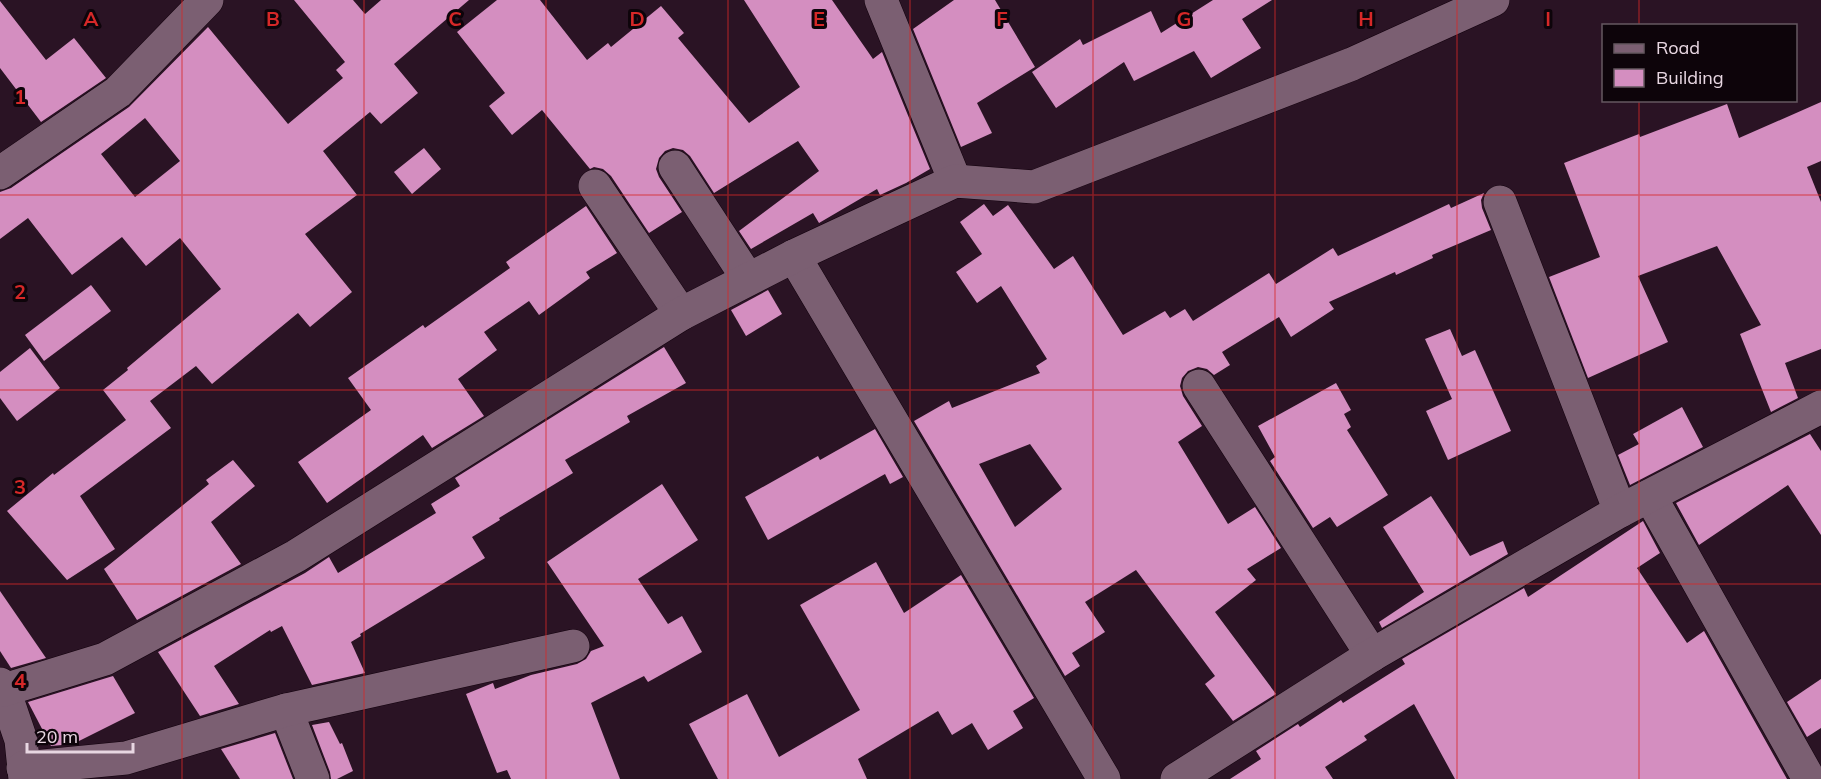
<svg xmlns="http://www.w3.org/2000/svg" width="1821" height="779" font-family="Mulish,sans-serif">
<rect width="100%" height="100%" fill="#2a1324"/>
<g fill="#d48ec0" fill-rule="evenodd">
<path d="M 294,0 L 353,0 L 365,14 L 381,0 L 469,0 L 394,64 L 418,93 L 381,124 L 370,112 L 323,151 L 357,195 L 305,234 L 352,292 L 310,327 L 298,313 L 212,384 L 196,366 L 150,401 L 171,428 L 80,496 L 115,549 L 67,580 L 7,511 L 53,473 L 54,475 L 126,420 L 103,390 L 128,370 L 127,368 L 221,289 L 180,238 L 146,266 L 122,237 L 72,275 L 28,218 L 0,239 L 0,192 L 11,188 L 129,107 L 208,27 L 288,124 L 343,78 L 336,70 L 345,62 ZM 145,118 L 180,161 L 135,197 L 101,154 Z"/>
<path d="M 497,0 L 540,0 L 587,60 L 608,43 L 611,47 L 661,6 L 684,33 L 678,38 L 749,123 L 800,87 L 744,0 L 832,0 L 873,59 L 882,52 L 930,169 L 906,183 L 880,195 L 877,189 L 819,223 L 813,213 L 751,249 L 739,231 L 819,171 L 798,141 L 714,193 L 690,156 L 683,150 L 673,148 L 665,151 L 659,158 L 656,169 L 659,177 L 682,212 L 649,233 L 611,176 L 603,169 L 594,167 L 590,169 L 542,110 L 512,135 L 489,106 L 505,93 L 457,32 Z"/>
<path d="M 954,0 L 995,0 L 1035,67 L 977,103 L 992,133 L 961,147 L 913,29 Z"/>
<path d="M 1213,0 L 1272,0 L 1242,19 L 1261,48 L 1211,78 L 1194,51 L 1134,81 L 1124,62 L 1056,108 L 1032,72 L 1080,39 L 1083,45 L 1151,11 L 1161,33 Z"/>
<path d="M 0,1 L 46,60 L 74,38 L 106,78 L 41,122 L 0,68 Z"/>
<path d="M 1821,102 L 1821,161 L 1807,167 L 1821,202 L 1821,349 L 1785,363 L 1798,398 L 1771,412 L 1740,334 L 1761,325 L 1717,246 L 1638,276 L 1668,342 L 1588,378 L 1549,277 L 1600,257 L 1564,163 L 1639,134 L 1640,137 L 1727,104 L 1739,138 Z"/>
<path d="M 424,148 L 441,169 L 412,194 L 394,172 Z"/>
<path d="M 1484,193 L 1481,200 L 1482,208 L 1491,230 L 1432,255 L 1433,258 L 1396,275 L 1395,272 L 1329,302 L 1334,309 L 1291,337 L 1279,317 L 1222,352 L 1230,365 L 1214,375 L 1207,369 L 1198,367 L 1188,371 L 1182,378 L 1180,386 L 1183,396 L 1202,426 L 1178,442 L 1228,524 L 1255,507 L 1281,548 L 1247,569 L 1256,580 L 1215,612 L 1276,694 L 1233,721 L 1205,684 L 1215,676 L 1136,570 L 1085,602 L 1105,632 L 1072,653 L 1080,666 L 1065,676 L 914,421 L 949,401 L 952,408 L 1040,373 L 1036,366 L 1047,359 L 1001,286 L 977,303 L 956,272 L 982,254 L 960,222 L 984,204 L 993,216 L 1008,205 L 1054,269 L 1073,256 L 1123,335 L 1165,311 L 1170,318 L 1185,309 L 1193,321 L 1269,273 L 1276,284 L 1333,248 L 1338,256 L 1449,204 L 1451,208 ZM 1030,444 L 1062,489 L 1015,527 L 979,464 Z"/>
<path d="M 586,206 L 617,253 L 586,272 L 590,278 L 539,315 L 529,301 L 484,332 L 497,350 L 458,379 L 484,416 L 432,448 L 423,435 L 327,503 L 298,462 L 371,410 L 348,378 L 423,325 L 425,328 L 510,268 L 506,262 Z"/>
<path d="M 91,285 L 111,311 L 44,361 L 25,335 Z"/>
<path d="M 768,290 L 782,314 L 746,336 L 731,310 Z"/>
<path d="M 1450,329 L 1462,356 L 1475,350 L 1511,431 L 1448,460 L 1426,411 L 1452,399 L 1425,339 Z"/>
<path d="M 664,347 L 686,383 L 627,416 L 630,422 L 565,460 L 573,473 L 499,518 L 500,520 L 472,537 L 485,558 L 360,634 L 361,636 L 351,642 L 365,673 L 312,685 L 282,626 L 271,632 L 270,630 L 214,666 L 239,704 L 200,716 L 158,652 L 305,573 L 329,557 L 338,573 L 436,513 L 431,504 L 460,486 L 455,478 Z"/>
<path d="M 30,348 L 60,388 L 17,421 L 0,398 L 0,372 Z"/>
<path d="M 1336,383 L 1351,410 L 1344,414 L 1351,427 L 1347,430 L 1388,495 L 1337,527 L 1330,517 L 1313,528 L 1270,461 L 1275,457 L 1258,426 Z"/>
<path d="M 1682,407 L 1703,447 L 1630,485 L 1618,455 L 1639,444 L 1633,434 Z"/>
<path d="M 875,429 L 903,477 L 890,484 L 885,474 L 768,540 L 745,497 L 818,456 L 820,460 Z"/>
<path d="M 1810,434 L 1821,451 L 1821,535 L 1788,485 L 1699,545 L 1676,503 Z"/>
<path d="M 233,460 L 255,486 L 211,522 L 241,564 L 137,620 L 104,569 L 209,484 L 206,480 Z"/>
<path d="M 662,484 L 698,540 L 638,579 L 668,624 L 682,616 L 702,652 L 648,682 L 644,676 L 591,703 L 620,779 L 511,779 L 507,770 L 497,773 L 466,694 L 493,683 L 495,689 L 531,675 L 577,664 L 586,659 L 591,651 L 604,646 L 547,562 Z"/>
<path d="M 1431,496 L 1470,556 L 1503,541 L 1508,554 L 1382,628 L 1379,622 L 1424,592 L 1383,527 Z"/>
<path d="M 1643,521 L 1660,553 L 1637,568 L 1687,643 L 1704,631 L 1787,779 L 1455,779 L 1414,704 L 1364,736 L 1367,740 L 1325,767 L 1333,779 L 1230,779 L 1261,759 L 1256,751 L 1298,724 L 1300,727 L 1341,700 L 1343,703 L 1405,664 L 1402,659 L 1524,588 L 1528,597 Z"/>
<path d="M 876,562 L 904,613 L 961,575 L 1034,698 L 1013,711 L 1023,728 L 988,750 L 972,723 L 952,735 L 938,711 L 858,759 L 867,779 L 718,779 L 689,724 L 747,694 L 779,757 L 860,710 L 800,605 Z"/>
<path d="M 0,591 L 46,658 L 11,668 L 0,651 Z"/>
<path d="M 113,676 L 135,713 L 73,744 L 51,746 L 28,702 Z"/>
<path d="M 1821,679 L 1821,728 L 1807,737 L 1787,702 Z"/>
<path d="M 329,722 L 340,744 L 342,743 L 353,771 L 337,779 L 331,779 L 330,772 L 312,725 Z"/>
<path d="M 275,733 L 293,779 L 240,779 L 221,749 Z"/>
</g>
<g fill="none" stroke-linecap="round" stroke-linejoin="round">
<g stroke="#12010d" stroke-width="34">
<g id="minor">
<path d="M 881,0 L 955,181"/>
<path d="M 675,167 L 748,279"/>
<path d="M 0,173 L 118,92 L 207,0"/>
<path d="M 595,186 L 681,314"/>
<path d="M 1500,202 L 1620,511"/>
<path d="M 794,256 L 1104,779"/>
<path d="M 1199,386 L 1372,655"/>
<path d="M 1650,496 L 1809,779"/>
<path d="M 0,684 L 4,690 L 21,740 L 25,779"/>
<path d="M 4,690 L 105,659 L 296,556 L 681,314 L 794,256 L 955,181 L 1034,187 L 1352,64 L 1493,0"/>
<path d="M 286,710 L 313,779"/>
<path d="M 23,768 L 126,758 L 286,710 L 573,646"/>
<path d="M 1177,779 L 1372,655 L 1620,511 L 1821,407"/>
</g>
</g>
<use href="#minor" stroke="#7b5f72" stroke-width="33"/>
</g>
<path fill="none" stroke="#d62828" stroke-width="1.5" stroke-opacity="0.55" d="M 182,0 L 182,779M 364,0 L 364,779M 546,0 L 546,779M 728,0 L 728,779M 910,0 L 910,779M 1093,0 L 1093,779M 1275,0 L 1275,779M 1457,0 L 1457,779M 1639,0 L 1639,26M 1639,100 L 1639,779M 0,195 L 1821,195M 0,390 L 1821,390M 0,584 L 1821,584"/>
<g font-size="20" text-anchor="middle" font-weight="bold" fill="#d62828" stroke="#0d040a" stroke-width="6" stroke-linejoin="round" paint-order="stroke">
<text x="91" y="26">A</text>
<text x="273" y="26">B</text>
<text x="455" y="26">C</text>
<text x="637" y="26">D</text>
<text x="819" y="26">E</text>
<text x="1002" y="26">F</text>
<text x="1184" y="26">G</text>
<text x="1366" y="26">H</text>
<text x="1548" y="26">I</text>
<text x="20" y="104">1</text>
<text x="20" y="299">2</text>
<text x="20" y="494">3</text>
<text x="20" y="688">4</text>
</g>
<rect x="1602" y="24" width="195" height="78" fill="#0d040a" stroke="#655860" stroke-width="1.5"/>
<rect x="1614" y="44" width="30" height="9" fill="#7b5f72" stroke="#655860" stroke-width="1.5"/>
<text x="1656" y="54" font-size="18" fill="#e8d7e2">Road</text>
<rect x="1614" y="69" width="30" height="18" fill="#d48ec0" stroke="#655860" stroke-width="1.5"/>
<text x="1656" y="84" font-size="18" fill="#e8d7e2">Building</text>
<path d="M27 743v9h106v-9" fill="none" stroke="#e8d7e2" stroke-width="3"/>
<text x="36" y="743" font-size="18" fill="#e8d7e2" stroke="#0d040a" stroke-width="4.5" paint-order="stroke">20 m</text>
</svg>
